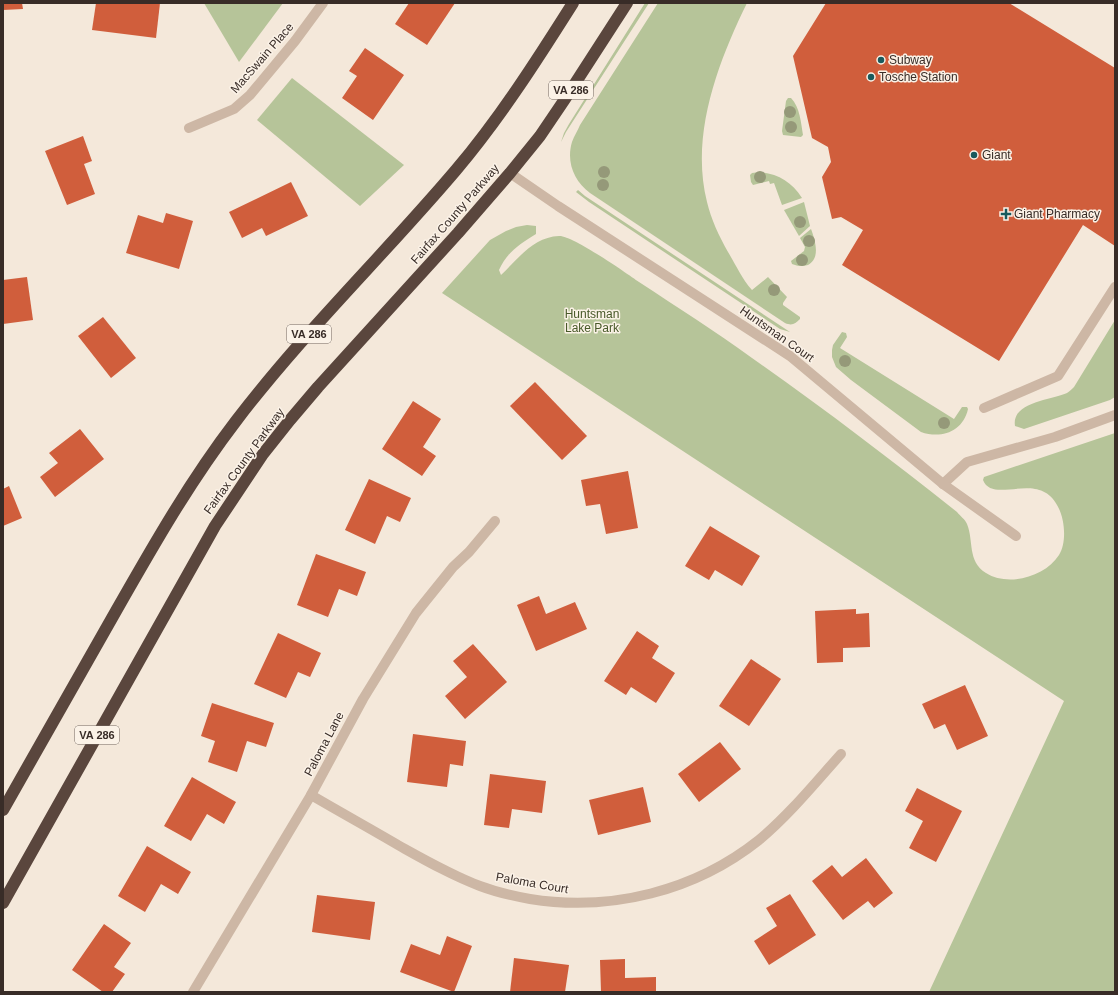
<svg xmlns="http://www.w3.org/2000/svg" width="1118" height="995" font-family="Arial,sans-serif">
<rect width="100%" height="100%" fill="#f4e8da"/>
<g fill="#b6c499">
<path d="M 204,3 L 283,3 L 239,62 Z"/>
<path d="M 645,3 L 649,3 L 566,132 L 561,142 L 564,133 L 569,124 Z"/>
<path d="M 658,3 L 747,3 C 718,62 690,135 707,202 C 711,219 719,236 728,252 C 736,265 742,279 752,290 L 768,277 L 787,297 L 783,303 L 783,305 L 800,317 L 800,319 C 795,324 792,326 785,323 L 590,193 C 574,181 566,162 572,142 C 574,136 578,130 580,125 Z"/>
<path d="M 292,78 L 404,165 L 360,206 L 257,120 Z"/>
<path d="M 788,98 L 791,98 C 800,107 801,123 803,135 L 801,137 L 783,135 L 782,131 L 786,101 Z"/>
<path d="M 760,172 C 778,174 792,182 802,198 L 782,205 L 774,183 L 770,184 L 769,181 L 753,185 L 751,182 L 750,175 L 752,173 Z"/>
<path d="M 578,190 L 585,196 L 790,332 L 780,329 L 589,202 L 576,192 Z"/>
<path d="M 804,202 L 810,226 L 799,236 L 784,210 Z"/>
<path d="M 527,225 L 536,226 L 536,234 C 520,244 507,252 499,270 L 501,275 C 517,260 533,237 559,236 C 572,235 626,273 639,282 C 677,307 715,331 752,358 C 822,407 890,459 957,512 C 960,516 965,519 967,524 C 974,541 967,561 986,573 C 1008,587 1045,577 1059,555 C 1067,542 1065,518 1057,505 C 1038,470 993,505 983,480 L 984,477 L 1115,433 L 1115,992 L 929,992 L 1064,701 L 442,293 L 490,240 L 506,231 L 516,227 Z"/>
<path d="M 811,229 C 815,240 821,258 808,265 C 802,267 797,266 792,264 L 791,261 L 804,251 L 805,247 L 800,238 Z"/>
<path d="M 1115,320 L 1115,397 L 1110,400 L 1024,429 L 1015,426 C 1011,402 1052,400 1067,393 C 1070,391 1072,389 1074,387 Z"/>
<path d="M 842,332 L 846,333 L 847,337 L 840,348 L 954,419 L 962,407 L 967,407 L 968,409 C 963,432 941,439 921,432 L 851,380 L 836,367 L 832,357 L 832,350 L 833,345 Z"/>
</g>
<g fill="#d05e3c">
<path d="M 3,3 L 22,3 L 23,9 L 3,10 Z"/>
<path d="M 96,3 L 160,3 L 156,38 L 92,30 Z"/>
<path d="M 409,3 L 455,3 L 427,45 L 395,24 Z"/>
<path d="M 826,3 L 1009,3 L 1115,68 L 1115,246 L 1083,225 L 999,361 L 842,265 L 863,230 L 841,217 L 832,219 L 822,177 L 831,162 L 828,147 L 812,138 L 793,56 Z"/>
<path d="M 365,48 L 404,75 L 373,120 L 342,98 L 357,76 L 349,71 Z"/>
<path d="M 83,136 L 92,161 L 84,164 L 95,194 L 67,205 L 45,151 Z"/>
<path d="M 291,182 L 308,216 L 266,236 L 262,228 L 242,238 L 229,212 Z"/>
<path d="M 166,213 L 193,221 L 179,269 L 126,253 L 138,215 L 163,223 Z"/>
<path d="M 27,277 L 33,320 L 3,324 L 3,280 Z"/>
<path d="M 103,317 L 136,358 L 111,378 L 78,336 Z"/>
<path d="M 535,382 L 587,436 L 562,460 L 510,406 Z"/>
<path d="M 413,401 L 441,419 L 423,447 L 436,456 L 422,476 L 382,449 Z"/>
<path d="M 80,429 L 104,459 L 55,497 L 40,477 L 58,463 L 49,453 Z"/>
<path d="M 628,471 L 638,528 L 606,534 L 600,504 L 586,506 L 581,480 Z"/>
<path d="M 369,479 L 411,498 L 400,522 L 387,516 L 375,544 L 345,530 Z"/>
<path d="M 9,486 L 22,518 L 3,526 L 3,489 Z"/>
<path d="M 710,526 L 760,556 L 742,586 L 715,570 L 709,580 L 685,566 Z"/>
<path d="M 316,554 L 366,572 L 357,596 L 339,589 L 328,617 L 297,605 Z"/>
<path d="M 539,596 L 546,614 L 575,602 L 587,629 L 536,651 L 517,605 Z"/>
<path d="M 856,609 L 856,614 L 869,613 L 870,647 L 843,648 L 843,662 L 817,663 L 815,611 Z"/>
<path d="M 637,631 L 659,646 L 652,658 L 675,673 L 656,703 L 631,687 L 626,695 L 604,681 Z"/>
<path d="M 278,633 L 321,653 L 310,677 L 298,672 L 286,698 L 254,684 Z"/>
<path d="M 473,644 L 507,682 L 465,719 L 445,696 L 467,677 L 453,661 Z"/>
<path d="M 751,659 L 781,679 L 749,726 L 719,706 Z"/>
<path d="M 965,685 L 988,736 L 957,750 L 945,724 L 934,729 L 922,704 Z"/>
<path d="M 212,703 L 274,723 L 266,747 L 247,741 L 237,772 L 208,762 L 215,741 L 201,736 Z"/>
<path d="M 413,734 L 466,741 L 463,766 L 450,764 L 447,787 L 407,782 Z"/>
<path d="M 720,742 L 741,769 L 699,802 L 678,774 Z"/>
<path d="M 490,774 L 546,781 L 542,813 L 512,809 L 509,828 L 484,825 Z"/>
<path d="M 192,777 L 236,802 L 224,824 L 207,814 L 191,841 L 164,826 Z"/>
<path d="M 643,787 L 651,822 L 598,835 L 589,800 Z"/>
<path d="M 917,788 L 962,811 L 936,862 L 909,848 L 923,821 L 905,811 Z"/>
<path d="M 147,846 L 191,872 L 178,894 L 161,884 L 145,912 L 118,896 Z"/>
<path d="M 866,858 L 893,893 L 874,908 L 868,901 L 843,920 L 812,881 L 832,865 L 842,877 Z"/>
<path d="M 790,894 L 816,935 L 769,965 L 754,941 L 777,926 L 766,908 Z"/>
<path d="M 317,895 L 375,902 L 370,940 L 312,932 Z"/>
<path d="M 104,924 L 131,943 L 114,967 L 125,974 L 112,992 L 103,992 L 72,970 Z"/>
<path d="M 447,936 L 472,946 L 454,992 L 400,972 L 411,944 L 440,955 Z"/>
<path d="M 514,958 L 569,965 L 565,992 L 510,992 Z"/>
<path d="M 625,959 L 625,978 L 656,977 L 656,992 L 601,992 L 600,960 Z"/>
</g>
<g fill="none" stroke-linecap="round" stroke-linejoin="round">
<g stroke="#cdb7a5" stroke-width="10">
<path d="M 984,408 L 1058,376 L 1115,287"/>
<path d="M 943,484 L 967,462 L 1055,437 L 1115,415"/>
</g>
<g stroke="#cdb7a5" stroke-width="10">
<path d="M 189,128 L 234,109 L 250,95 L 295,41 L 323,3"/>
<path d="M 510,173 L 558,206 L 790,356 L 943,484 L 1016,536"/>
<path d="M 311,795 C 340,812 369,828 398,845 C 425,860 451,875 480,886 C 496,892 513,896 530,899 C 611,912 695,891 759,840 C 789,815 815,783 841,754"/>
<path d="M 193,992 L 311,795 L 363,699 L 416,613 L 453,567 L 469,552 L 495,521"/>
</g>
<g stroke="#5a463d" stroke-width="12">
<path d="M 3,810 C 41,744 78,677 116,611 C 153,546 190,481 236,421 C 303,333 384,255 456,170 C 500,118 537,60 573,3"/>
<path d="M 3,903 L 215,526 L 263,454 L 290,420 L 318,387 L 458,233 L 510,173 L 540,136 L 565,99 L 627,3"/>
</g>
</g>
<g fill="#959979">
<circle cx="790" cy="112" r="6"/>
<circle cx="791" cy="127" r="6"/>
<circle cx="604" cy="172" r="6"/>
<circle cx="760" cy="177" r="6"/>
<circle cx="603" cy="185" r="6"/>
<circle cx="800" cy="222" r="6"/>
<circle cx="809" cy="241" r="6"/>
<circle cx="802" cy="260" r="6"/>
<circle cx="774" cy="290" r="6"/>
<circle cx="845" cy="361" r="6"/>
<circle cx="944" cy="423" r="6"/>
</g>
<g fill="#195a5d" stroke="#fbf2e7" stroke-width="1.5">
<circle cx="881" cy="60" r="4"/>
<circle cx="871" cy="77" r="4"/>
<circle cx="974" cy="155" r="4"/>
<path d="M1004 208h4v4h4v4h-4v4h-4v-4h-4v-4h4z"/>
</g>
<g text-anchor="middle" stroke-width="3" stroke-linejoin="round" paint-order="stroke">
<g fill="#fbf2e7" stroke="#726761" stroke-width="1">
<rect x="549" y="81" width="44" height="18" rx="3"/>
<rect x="287" y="325" width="44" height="18" rx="3"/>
<rect x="75" y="726" width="44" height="18" rx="3"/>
</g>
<g font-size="11" font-weight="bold" fill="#382c27">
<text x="571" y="94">VA 286</text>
<text x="309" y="338">VA 286</text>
<text x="97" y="739">VA 286</text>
</g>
<g font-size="12" fill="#382c27" stroke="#fbf2e7">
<text transform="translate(262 58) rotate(-49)" y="4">MacSwain Place</text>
<text transform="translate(455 214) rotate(-49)" y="4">Fairfax County Parkway</text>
<text transform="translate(777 334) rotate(35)" y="4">Huntsman Court</text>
<text transform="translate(244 461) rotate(-54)" y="4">Fairfax County Parkway</text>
<text transform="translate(324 744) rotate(-62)" y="4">Paloma Lane</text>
<text transform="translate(532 883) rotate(10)" y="4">Paloma Court</text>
</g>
<g font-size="12" fill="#382c27" stroke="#fbf2e7" text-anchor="start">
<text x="889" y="64">Subway</text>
<text x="879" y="81">Tosche Station</text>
<text x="982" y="159">Giant</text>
<text x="1014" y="218">Giant Pharmacy</text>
</g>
<g font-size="12" fill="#485929" stroke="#fbf2e7">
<text x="592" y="318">Huntsman<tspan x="592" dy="14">Lake Park</tspan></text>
</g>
</g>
<rect width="1118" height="995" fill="none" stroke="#382c27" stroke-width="8"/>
</svg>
